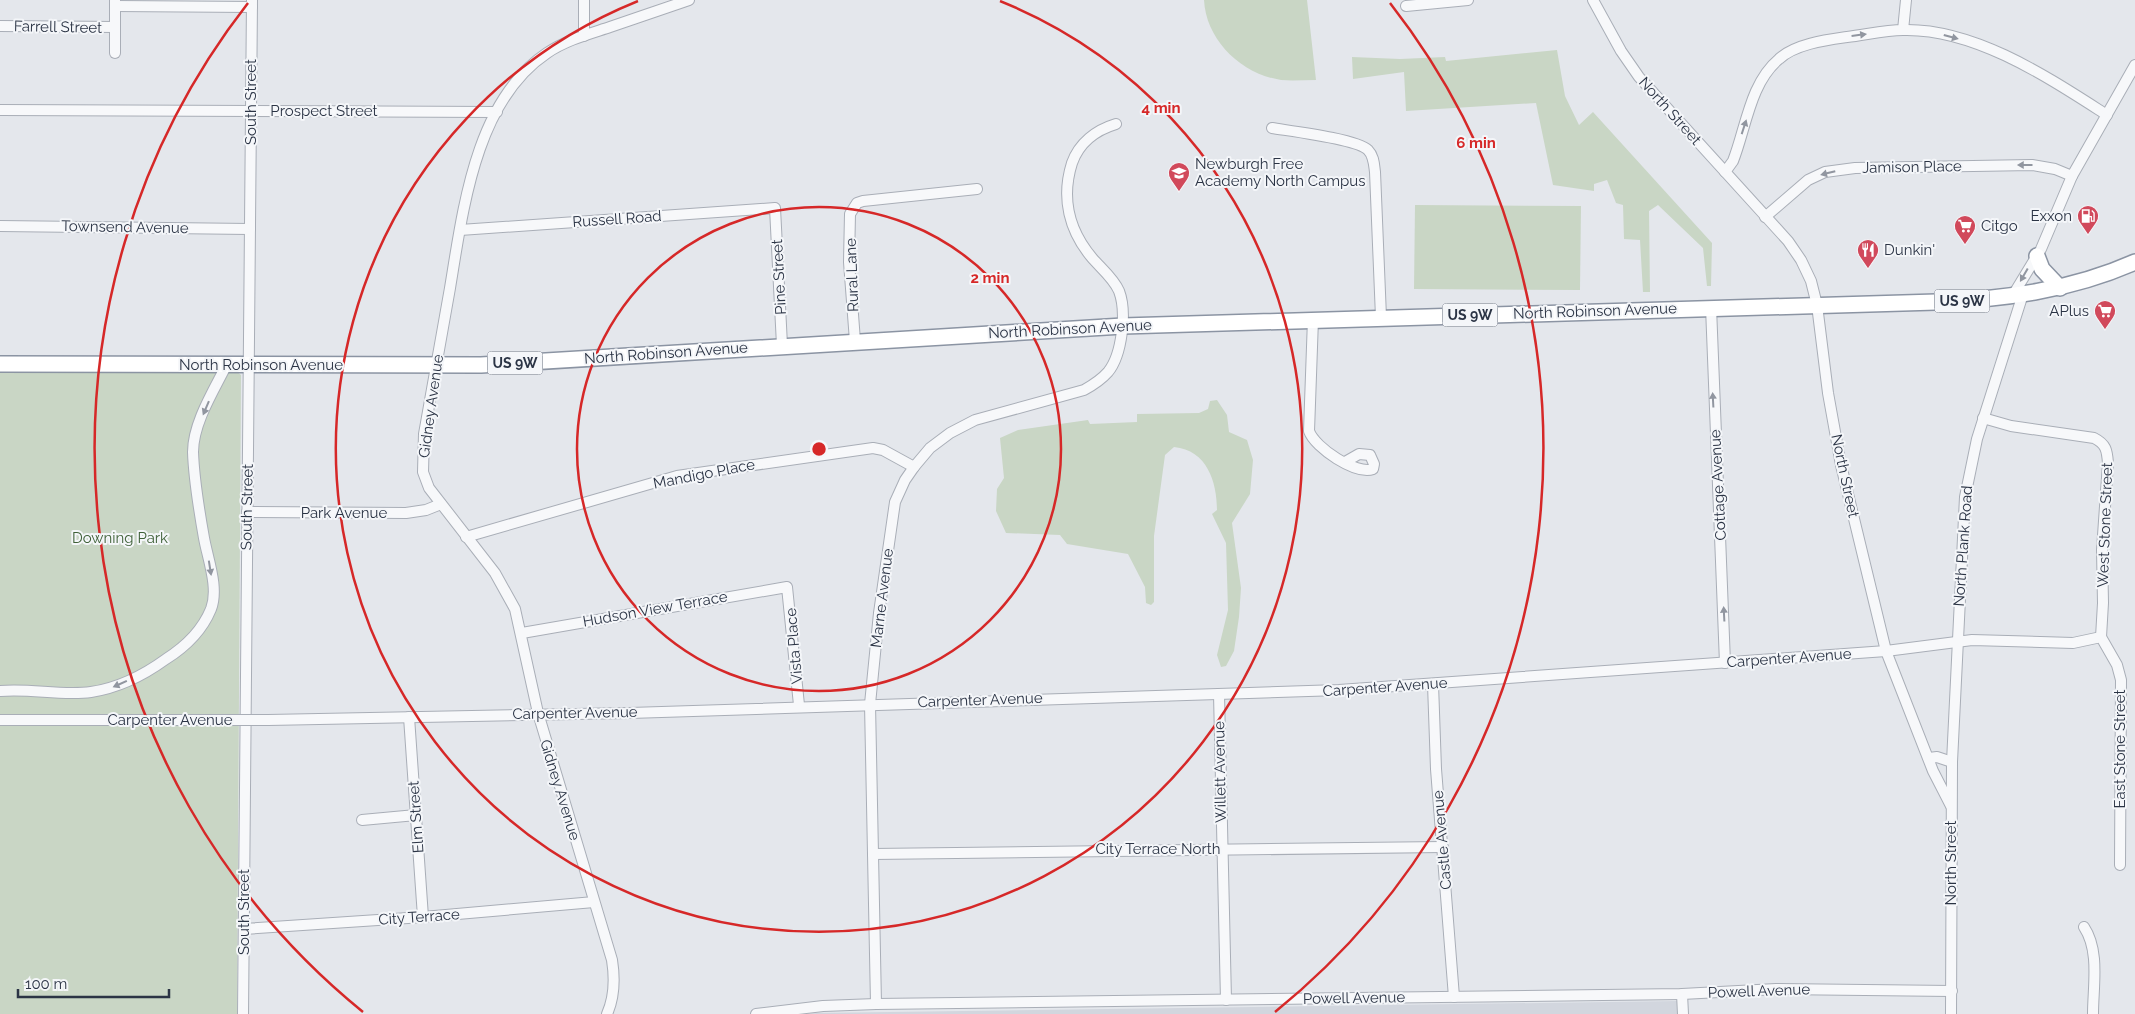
<svg xmlns="http://www.w3.org/2000/svg" width="2135" height="1014" font-family="Raleway,sans-serif">
<rect width="100%" height="100%" fill="#e4e7ec"/>
<path fill="#d2d6de" d="M 1677,1001 L 1678,1014 L 806,1014 L 817,1013 Z"/>
<g fill="#c9d6c5">
<path d="M 1204,0 L 1307,0 L 1316,80 C 1304,80 1292,81 1281,80 C 1241,74 1206,40 1204,0 Z"/>
<path d="M 1557,50 L 1565,96 L 1579,125 L 1593,112 L 1712,243 L 1711,286 L 1707,286 L 1703,248 L 1658,205 L 1649,211 L 1650,292 L 1643,292 L 1640,240 L 1624,239 L 1623,205 L 1616,203 L 1607,180 L 1594,184 L 1594,191 L 1553,185 L 1536,103 L 1406,111 L 1404,72 L 1353,79 L 1352,57 L 1400,59 L 1445,57 L 1446,61 Z"/>
<path d="M 1415,205 L 1581,206 L 1580,290 L 1414,289 Z"/>
<path d="M 0,371 L 237,372 L 241,375 L 237,1014 L 0,1014 Z"/>
<path d="M 1217,400 L 1227,415 L 1229,432 L 1247,440 L 1253,460 L 1250,494 L 1232,523 L 1241,588 L 1239,617 L 1234,651 L 1226,666 L 1221,667 L 1217,655 L 1228,610 L 1226,543 L 1212,514 L 1217,510 C 1217,482 1207,450 1174,447 L 1165,455 L 1154,536 L 1154,602 L 1151,605 L 1146,603 L 1145,587 L 1128,554 L 1067,544 L 1060,535 L 1006,533 L 996,511 L 997,489 L 1004,478 L 1000,438 L 1018,430 L 1088,420 L 1090,424 L 1137,422 L 1137,414 L 1199,413 L 1208,409 L 1210,401 Z"/>
</g>
<g fill="none" stroke-linecap="round" stroke-linejoin="round">
<g stroke="#a9aeb7" stroke-width="12">
<g id="minor">
<path d="M 1593,0 L 1621,51 L 1639,77 L 1788,241 L 1801,260 L 1811,281 L 1817,305 L 1828,393 L 1841,465 L 1886,651 L 1933,771 L 1951,806"/>
<path d="M 115,1 L 115,53"/>
<path d="M 115,6 L 252,7"/>
<path d="M 1406,6 L 1468,0"/>
<path d="M 0,26 L 115,27"/>
<path d="M 1903,30 L 1906,0"/>
<path d="M 584,36 L 584,0"/>
<path d="M 0,110 L 497,112"/>
<path d="M 1272,128 C 1290,131 1357,139 1368,150 C 1374,156 1374,165 1375,172 L 1381,317"/>
<path d="M 1725,172 L 1733,161 C 1746,128 1750,83 1779,59 C 1795,44 1826,40 1847,37 C 1865,35 1885,30 1903,30 C 1975,28 2049,78 2107,115"/>
<path d="M 1765,217 L 1808,180 L 1825,172 L 1855,168 L 2032,165 L 2055,169 L 2072,176"/>
<path d="M 0,226 L 250,229"/>
<path d="M 460,230 L 775,208 L 782,345"/>
<path d="M 2013,295 L 2041,249 L 2072,176 L 2135,65"/>
<path d="M 1711,307 L 1725,663"/>
<path d="M 1313,319 L 1309,431 C 1315,448 1356,475 1373,469 L 1374,464 L 1370,455 L 1359,454 L 1345,462"/>
<path d="M 855,341 L 849,262 L 850,214 L 857,203 L 863,201 L 977,189"/>
<path d="M 1983,418 L 2011,426 L 2094,438 C 2106,444 2107,450 2108,463 L 2102,550 L 2103,603 L 2101,637"/>
<path d="M 247,512 L 406,513 L 426,510 L 441,504"/>
<path d="M 466,537 L 677,476 L 873,448 L 883,450 L 914,467"/>
<path d="M 522,633 L 787,587 L 799,705"/>
<path d="M 2101,637 L 2117,665 L 2121,680 L 2120,865"/>
<path d="M 1433,684 L 1436,769 L 1454,997"/>
<path d="M 0,691 C 30,688 61,696 91,692 C 118,688 144,675 166,659 C 185,647 202,631 211,609 C 219,588 208,560 204,538 C 199,510 194,481 193,452 C 193,423 214,390 227,364"/>
<path d="M 1219,694 L 1226,1000"/>
<path d="M 409,717 L 423,917"/>
<path d="M 0,720 L 226,720"/>
<path d="M 268,720 L 630,713 L 1339,690 L 1886,651 L 1972,640 L 2073,643 L 2101,637"/>
<path d="M 1929,758 L 1937,757 L 1952,762"/>
<path d="M 362,820 L 416,815"/>
<path d="M 873,854 L 1443,847"/>
<path d="M 2084,927 C 2100,951 2093,986 2093,1014"/>
<path d="M 244,929 L 423,917 L 594,902"/>
<path d="M 1682,994 L 1683,1014"/>
<path d="M 876,1004 L 870,704 L 879,613 L 895,502 L 905,480 L 914,467 L 930,448 L 950,433 L 975,420 L 1084,390 C 1093,385 1101,380 1108,372 C 1122,355 1127,312 1119,291 C 1114,279 1101,268 1093,259 C 1069,231 1061,198 1072,163 C 1079,143 1096,130 1116,124"/>
<path d="M 243,1014 L 252,0"/>
<path d="M 607,1014 C 615,996 615,979 612,960 L 538,713 L 515,609 L 495,573 L 429,488 L 423,472 L 424,434 C 433,385 441,337 450,288 C 463,210 475,101 547,53 C 566,40 589,34 610,27 C 636,18 663,9 689,0"/>
<path d="M 756,1014 L 823,1006 L 876,1004 L 1682,994 L 1776,989 L 1952,991"/>
<path d="M 1951,1014 L 1952,762 L 1965,497 L 1977,439 L 2023,294"/>
</g>
</g>
<g stroke="#8b94a3" stroke-width="18">
<g id="highway">
<path d="M 2037,256 L 2042,269 L 2060,288"/>
<path d="M 0,364 L 481,365 L 1123,326 L 1936,302 C 2005,299 2072,290 2135,262"/>
</g>
</g>
<use href="#minor" stroke="#f7f8fa" stroke-width="10"/>
<use href="#highway" stroke="#fff" stroke-width="15"/>
<g stroke="#a9aeb7" stroke-width="12" stroke-linecap="butt">
<path id="minor-bridge" d="M 226,720 L 268,720"/>
</g>
<use href="#minor-bridge" stroke="#f7f8fa" stroke-width="10"/>
</g>
<defs><path id="oneway-solid" d="M-6-.8H1V-3.2L6.5 0L1 3.2V.8H-6Z" transform="scale(1.25)"/></defs>
<g fill="#9196a0">
<use href="#oneway-solid" transform="translate(1859 35) rotate(-7)"/>
<use href="#oneway-solid" transform="translate(1951 37) rotate(15)"/>
<use href="#oneway-solid" transform="translate(1744 127) rotate(-72)"/>
<use href="#oneway-solid" transform="translate(2025 165) rotate(-180)"/>
<use href="#oneway-solid" transform="translate(1828 173) rotate(166)"/>
<use href="#oneway-solid" transform="translate(2024 275) rotate(120)"/>
<use href="#oneway-solid" transform="translate(1713 400) rotate(-93)"/>
<use href="#oneway-solid" transform="translate(206 408) rotate(113)"/>
<use href="#oneway-solid" transform="translate(210 568) rotate(81)"/>
<use href="#oneway-solid" transform="translate(1724 614) rotate(-93)"/>
<use href="#oneway-solid" transform="translate(120 684) rotate(156)"/>
</g>
<g fill="none" stroke="#d62828" stroke-width="2.5">
<circle cx="819" cy="449" r="242"/>
<path d="M1000 1A483 483 0 1 1 638 1"/>
<path d="M363 1012A725 725 0 0 1 248 3M1390 3A725 725 0 0 1 1275 1012"/>
</g>
<defs>
<g id="school-pin" transform="scale(1.125)"><path d="M0 17L-7.5 6A9.5 9.5 0 1 1 7.5 6Z" fill="#d1495b" stroke="#f4f6f9"/><path d="M0-5L7-2L0 1L-7-2ZM-4 1L0 2.5L4 1V4Q0 6-4 4Z" fill="#fff"/></g>
<g id="fuel-pin" transform="scale(1.125)"><path d="M0 17L-7.5 6A9.5 9.5 0 1 1 7.5 6Z" fill="#d1495b" stroke="#f4f6f9"/><path d="M-5.5-6h7V0h2V4h1.3V-2.5L3-4.5l.8-.8L6-3V5H2.5V1h-1V6h-7ZM-4.2-4.7v3.2H.2V-4.7Z" fill="#fff"/></g>
<g id="supermarket-pin" transform="scale(1.125)"><path d="M0 17L-7.5 6A9.5 9.5 0 1 1 7.5 6Z" fill="#d1495b" stroke="#f4f6f9"/><path d="M-6-5.5h2.5l.6 2H6L4.5 2H-2.5L-4.4-4H-6ZM-1.5 3.2a1.3 1.3 0 1 0 .1 0ZM3 3.2a1.3 1.3 0 1 0 .1 0Z" fill="#fff"/></g>
<g id="restaurant-pin" transform="scale(1.125)"><path d="M0 17L-7.5 6A9.5 9.5 0 1 1 7.5 6Z" fill="#d1495b" stroke="#f4f6f9"/><path d="M-5-6h1v4h1v-4h1v4h1v-4h1v5L-1.5 .5V6h-2V.5L-5-1ZM5-6V6H3V1.5H1.5Q1.5-4 5-6Z" fill="#fff"/></g>
</defs>
<g fill-rule="evenodd">
<use href="#school-pin" x="1179" y="173"/>
<use href="#fuel-pin" x="2088" y="216"/>
<use href="#supermarket-pin" x="1965" y="226"/>
<use href="#restaurant-pin" x="1868" y="250"/>
<use href="#supermarket-pin" x="2105" y="311"/>
</g>
<g text-anchor="middle" stroke-width="4" stroke-linejoin="round" paint-order="stroke">
<g fill="#f4f6f9" stroke="#676e7b" stroke-width="1">
<rect x="1934.5" y="289.5" width="55" height="23" rx="4"/>
<rect x="1442.5" y="303.5" width="55" height="23" rx="4"/>
<rect x="487.5" y="351.5" width="55" height="23" rx="4"/>
</g>
<g font-size="14" font-weight="bold" fill="#2b3445">
<text x="1962" y="306">US 9W</text>
<text x="1470" y="320">US 9W</text>
<text x="515" y="368">US 9W</text>
</g>
<g font-size="15" fill="#2b3445" stroke="#f4f6f9">
<text transform="translate(58 27) rotate(1)" y="5">Farrell Street</text>
<text transform="translate(251 102) rotate(-90)" y="5">South Street</text>
<text x="324" y="116">Prospect Street</text>
<text transform="translate(1670 111) rotate(48)" y="5">North Street</text>
<text transform="translate(1912 167) rotate(-1)" y="5">Jamison Place</text>
<text transform="translate(617 219) rotate(-4)" y="5">Russell Road</text>
<text transform="translate(125 227) rotate(1)" y="5">Townsend Avenue</text>
<text transform="translate(852 275) rotate(-92)" y="5">Rural Lane</text>
<text transform="translate(779 277) rotate(-93)" y="5">Pine Street</text>
<text transform="translate(1595 311) rotate(-2)" y="5">North Robinson Avenue</text>
<text transform="translate(1070 329) rotate(-3)" y="5">North Robinson Avenue</text>
<text transform="translate(666 353) rotate(-4)" y="5">North Robinson Avenue</text>
<text x="261" y="370">North Robinson Avenue</text>
<text transform="translate(431 406) rotate(-82)" y="5">Gidney Avenue</text>
<text transform="translate(704 474) rotate(-11)" y="5">Mandigo Place</text>
<text transform="translate(1845 476) rotate(78)" y="5">North Street</text>
<text transform="translate(1718 485) rotate(-93)" y="5">Cottage Avenue</text>
<text transform="translate(247 507) rotate(-89)" y="5">South Street</text>
<text x="344" y="518">Park Avenue</text>
<text transform="translate(2105 525) rotate(-88)" y="5">West Stone Street</text>
<text transform="translate(1963 546) rotate(-86)" y="5">North Plank Road</text>
<text transform="translate(882 598) rotate(-83)" y="5">Marne Avenue</text>
<text transform="translate(655 609) rotate(-10)" y="5">Hudson View Terrace</text>
<text transform="translate(794 646) rotate(-95)" y="5">Vista Place</text>
<text transform="translate(1789 658) rotate(-4)" y="5">Carpenter Avenue</text>
<text transform="translate(1385 687) rotate(-4)" y="5">Carpenter Avenue</text>
<text transform="translate(980 700) rotate(-2)" y="5">Carpenter Avenue</text>
<text transform="translate(575 713) rotate(-1)" y="5">Carpenter Avenue</text>
<text x="170" y="725">Carpenter Avenue</text>
<text transform="translate(2120 749) rotate(-90)" y="5">East Stone Street</text>
<text transform="translate(1220 772) rotate(-91)" y="5">Willett Avenue</text>
<text transform="translate(560 790) rotate(73)" y="5">Gidney Avenue</text>
<text transform="translate(416 817) rotate(-94)" y="5">Elm Street</text>
<text transform="translate(1442 840) rotate(-95)" y="5">Castle Avenue</text>
<text x="1158" y="854">City Terrace North</text>
<text transform="translate(1951 863) rotate(-90)" y="5">North Street</text>
<text transform="translate(244 912) rotate(-90)" y="5">South Street</text>
<text transform="translate(419 917) rotate(-4)" y="5">City Terrace</text>
<text transform="translate(1759 991) rotate(-2)" y="5">Powell Avenue</text>
<text transform="translate(1354 998) rotate(-1)" y="5">Powell Avenue</text>
</g>
<g font-size="15" fill="#2b3445" stroke="#f4f6f9" text-anchor="start">
<text x="1195" y="169">Newburgh Free<tspan x="1195" dy="17">Academy North Campus</tspan></text>
<text x="2072" y="221" text-anchor="end">Exxon</text>
<text x="1981" y="231">Citgo</text>
<text x="1884" y="255">Dunkin'</text>
<text x="2089" y="316" text-anchor="end">APlus</text>
</g>
<g font-size="15" fill="#3f6138" stroke="#f4f6f9">
<text x="120" y="543">Downing Park</text>
</g>
</g>
<circle cx="819" cy="449" r="8" fill="#d62828" stroke="#f4f6f9" stroke-width="2.5"/>
<g font-size="15" text-anchor="middle" font-weight="bold" fill="#d62828" stroke="#f4f6f9" stroke-width="4" stroke-linejoin="round" paint-order="stroke">
<text x="1161" y="113">4 min</text>
<text x="1476" y="148">6 min</text>
<text x="990" y="283">2 min</text>
</g>
<path d="M18 989v8h151v-8" fill="none" stroke="#2b3445" stroke-width="2.5"/>
<text x="25" y="989" font-size="15" fill="#2b3445" stroke="#f4f6f9" stroke-width="4" paint-order="stroke">100 m</text>
</svg>
